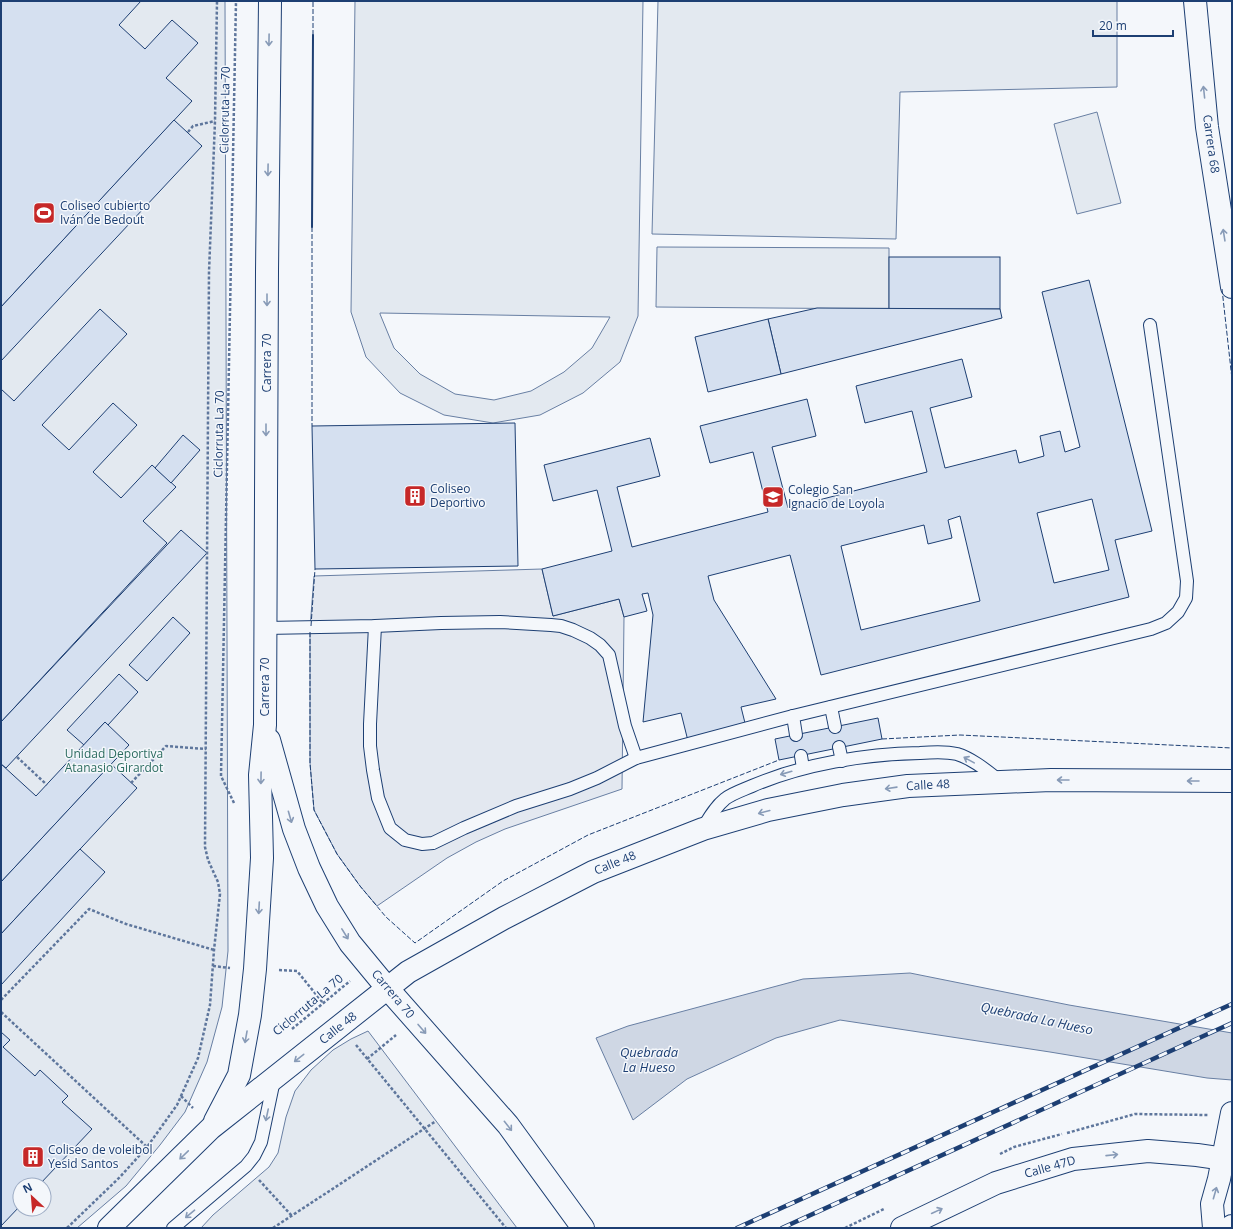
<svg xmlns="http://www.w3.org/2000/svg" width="1233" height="1229" font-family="'Open Sans',sans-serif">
<rect width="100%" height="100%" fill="#f4f7fb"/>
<g fill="#e3e9f0" stroke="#687fa3" fill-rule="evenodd">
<path d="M 1,1 L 225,1 L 228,951 L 222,1007 L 207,1062 L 185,1112 L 160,1145 L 126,1186 L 77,1228 L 1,1228 ZM 20,1185 L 44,1185 L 44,1209 L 20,1209 Z"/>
<path d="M 355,1 L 643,1 L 638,316 L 620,362 L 583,393 L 540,415 L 493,423 L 444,415 L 400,393 L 366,357 L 351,312 ZM 380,314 L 380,313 L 610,317 L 592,348 L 564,372 L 531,391 L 494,400 L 455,394 L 420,374 L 394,348 Z"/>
<path d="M 658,1 L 1117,1 L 1117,87 L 900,92 L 896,239 L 652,234 Z"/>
<path d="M 1097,112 L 1121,203 L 1077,214 L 1054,124 Z"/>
<path d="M 657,247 L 889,248 L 889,309 L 656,307 Z"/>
<path d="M 368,1031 L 517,1228 L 201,1228 L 213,1215 L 269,1167 L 278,1153 L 286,1117 L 295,1091 L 311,1070 L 333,1050 L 351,1039 Z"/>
</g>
<path fill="#e3e8f0" stroke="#687fa3" d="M 542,569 L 553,616 L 619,599 L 624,617 L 622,789 L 505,829 L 476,842 L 447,858 L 377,906 L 360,886 L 337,854 L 314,810 L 310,763 L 310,628 L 314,576 Z"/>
<path fill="#cfd7e4" stroke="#687fa3" d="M 910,973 L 1069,1005 L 1232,1033 L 1232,1080 L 1207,1078 L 1050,1052 L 840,1020 L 776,1038 L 687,1079 L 633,1120 L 596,1038 L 628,1026 L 803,979 Z"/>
<g fill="#d5e0f0" stroke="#1d3f73" fill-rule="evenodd">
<path d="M 1,1 L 141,1 L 119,25 L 145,49 L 172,20 L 198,43 L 166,78 L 192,101 L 1,307 Z"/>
<path d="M 174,120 L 202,146 L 1,361 L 1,307 Z"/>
<rect x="889" y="257" width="111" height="52"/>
<path d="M 1089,280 L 1152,531 L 1115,540 L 1129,597 L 821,675 L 790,555 L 708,576 L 714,600 L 776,699 L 741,707 L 746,727 L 688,741 L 681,713 L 643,722 L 653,615 L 648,593 L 642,594 L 647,611 L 624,617 L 619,599 L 553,616 L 542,569 L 612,551 L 597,490 L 553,501 L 544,465 L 650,438 L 660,476 L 617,487 L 632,547 L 768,512 L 753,452 L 710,463 L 700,426 L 807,399 L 816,436 L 772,447 L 788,508 L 927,472 L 912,411 L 865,423 L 856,386 L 962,359 L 972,397 L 930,408 L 945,468 L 1016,450 L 1019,463 L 1044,456 L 1040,436 L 1060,431 L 1065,452 L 1080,447 L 1042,292 ZM 1092,499 L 1109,570 L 1054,583 L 1037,513 ZM 960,516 L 980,601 L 861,630 L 841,546 L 924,525 L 928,544 L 952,538 L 948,520 Z"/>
<path d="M 817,308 L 1000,309 L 1002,318 L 781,374 L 768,319 Z"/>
<path d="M 100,309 L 127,334 L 42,425 L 69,450 L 113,403 L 137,425 L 93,472 L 121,498 L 152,465 L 176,487 L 143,521 L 167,543 L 1,722 L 1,389 L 14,401 Z"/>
<path d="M 768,319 L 781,374 L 708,392 L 695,337 Z"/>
<path d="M 515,423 L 518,566 L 315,569 L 312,426 Z"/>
<path d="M 183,435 L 200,450 L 171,483 L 155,468 Z"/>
<path d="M 181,530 L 207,553 L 6,768 L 1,764 L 1,722 Z"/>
<path d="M 173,617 L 190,633 L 147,681 L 129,665 Z"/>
<path d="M 119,674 L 138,692 L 108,725 L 105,722 L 84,745 L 67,730 Z"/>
<path d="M 878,718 L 882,739 L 779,760 L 775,739 Z"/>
<path d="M 105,722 L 129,745 L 1,882 L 1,764 L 36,796 Z"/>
<path d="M 111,764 L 137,788 L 1,934 L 1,882 Z"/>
<path d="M 80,849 L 105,872 L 1,985 L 1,934 Z"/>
<path d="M 1,1032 L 10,1040 L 3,1047 L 35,1076 L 40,1070 L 68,1096 L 62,1102 L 92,1129 L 39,1185 L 20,1185 L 20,1206 L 1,1226 Z"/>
</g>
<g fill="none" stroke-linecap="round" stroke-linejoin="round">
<g stroke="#1d3f73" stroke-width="14">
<g id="lane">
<path d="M 375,626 L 370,724 L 370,746 L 373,770 L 378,798 L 390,828 L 405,840 L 422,844 L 433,843 L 464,828 L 516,806 L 570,789 L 597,778 L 636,758 L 793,716 L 1151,629 L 1166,623 L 1178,612 L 1186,598 L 1187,581 L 1150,325"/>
<path d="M 265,628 L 375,626 L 441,623 L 500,622 L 551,625 L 561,626 L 573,630 L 590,638 L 600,645 L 609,655 L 625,726 L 636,758"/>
<path d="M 831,707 L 835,727"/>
<path d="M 793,716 L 796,735"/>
<path d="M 839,747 L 842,761"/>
<path d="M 801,756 L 803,768"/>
<path d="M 703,828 C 709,818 715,807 725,799 C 733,793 743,790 752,786 C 803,764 865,754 920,753 C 932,752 945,751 957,754 C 973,759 987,771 1000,781"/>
<path d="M 173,1228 L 246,1166 L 254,1156 L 261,1142 L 274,1080"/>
</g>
</g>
<g stroke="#1d3f73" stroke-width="24">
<path id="street" d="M 1195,1 L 1207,127 L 1232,287"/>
</g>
<g stroke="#1d3f73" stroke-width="24">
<g id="secondary">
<path d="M 269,740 L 294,829 L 309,868 L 327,906 L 350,943 L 388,989 L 508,1125 L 583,1228"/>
<path d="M 215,1121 L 239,1075 L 250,1015 L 255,969 L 262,858 L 260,775 L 265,725 L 267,271 L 270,1"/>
<path d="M 109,1228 L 211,1128 L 408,972 L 504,918 L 593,872 L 703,829 L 768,810 L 843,795 L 908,786 L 1001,782 L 1051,780 L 1232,781"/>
<path d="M 902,1228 L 996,1183 L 1073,1159 L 1148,1151 L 1197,1155 L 1232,1160"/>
<path d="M 1214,1228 L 1212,1204 L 1219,1179 L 1232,1113"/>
<path d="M 1231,1228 L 1232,1226"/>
</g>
</g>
<g stroke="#5e769c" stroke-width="2.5" stroke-dasharray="3 2" stroke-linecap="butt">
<path d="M 188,132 L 193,126 L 215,121"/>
<path d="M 17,757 L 47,785"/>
<path d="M 131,783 L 166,746 L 206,749"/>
<path d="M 234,803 L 221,776 L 236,1"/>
<path d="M 213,966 L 230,968"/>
<path d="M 279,970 L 297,971 L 323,1003"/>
<path d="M 1,1000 L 89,909 L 126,924 L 214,950"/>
<path d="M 1,1012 L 147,1147"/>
<path d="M 292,1029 L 350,981"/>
<path d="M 356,1045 L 506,1228"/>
<path d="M 367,1059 L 396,1035"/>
<path d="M 181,1096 L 193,1108"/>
<path d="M 1067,1133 L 1135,1114 L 1208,1115"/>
<path d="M 1000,1154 L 1014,1147 L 1062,1134"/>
<path d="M 259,1180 L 292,1216"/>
<path d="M 67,1228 L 120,1177 L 147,1147 L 177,1105 L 198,1058 L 210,1005 L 214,950 L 220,894 L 218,882 L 208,860 L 205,847 L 209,272 L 215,121 L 217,1"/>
<path d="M 273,1228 L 436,1121"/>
<path d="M 845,1228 L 884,1209"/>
</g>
<use href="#lane" stroke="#f4f7fb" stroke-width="12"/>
<use href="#street" stroke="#f4f7fb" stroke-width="22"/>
<use href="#secondary" stroke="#f4f7fb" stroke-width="22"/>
<g stroke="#1d3f73" stroke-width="4.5">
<g id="rail">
<path d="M 737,1228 L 1232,1004"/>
<path d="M 782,1228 L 1232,1023"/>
</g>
</g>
<use href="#rail" stroke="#f4f7fb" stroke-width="3" stroke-dasharray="9" stroke-linecap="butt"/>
<g stroke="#1d3f73" stroke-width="1" stroke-dasharray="5 2" stroke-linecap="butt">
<path d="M 313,35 L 313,1"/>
<path d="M 312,227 L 312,426"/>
<path d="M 1222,289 L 1232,379"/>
<path d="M 311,626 L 315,569"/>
<path d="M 310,632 L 310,763 L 314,810 L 337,854 L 360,886 L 386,917 L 415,943 L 503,881 L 588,835 L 779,760"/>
<path d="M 882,739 L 960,735 L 1232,748"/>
</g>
<path stroke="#1d3f73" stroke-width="2" d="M 312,227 L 313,35"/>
</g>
<defs><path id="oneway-shaft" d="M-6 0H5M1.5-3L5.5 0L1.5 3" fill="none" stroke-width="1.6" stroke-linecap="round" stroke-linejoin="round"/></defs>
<g stroke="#889bb7">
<use href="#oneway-shaft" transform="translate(269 40) rotate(91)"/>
<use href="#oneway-shaft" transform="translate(1204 92) rotate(-96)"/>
<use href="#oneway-shaft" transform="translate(268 170) rotate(91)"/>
<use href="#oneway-shaft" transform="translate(1224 235) rotate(-99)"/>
<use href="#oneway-shaft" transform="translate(267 300) rotate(90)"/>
<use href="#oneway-shaft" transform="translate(266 430) rotate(90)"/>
<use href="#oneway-shaft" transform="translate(969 760) rotate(-151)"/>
<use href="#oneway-shaft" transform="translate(786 773) rotate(164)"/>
<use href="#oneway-shaft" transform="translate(261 778) rotate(91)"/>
<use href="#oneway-shaft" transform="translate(1063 780) rotate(-180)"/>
<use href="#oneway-shaft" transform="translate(1193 781) rotate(-180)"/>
<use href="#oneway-shaft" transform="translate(891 788) rotate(172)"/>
<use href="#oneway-shaft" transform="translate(764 812) rotate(165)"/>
<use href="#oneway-shaft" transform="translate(290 817) rotate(74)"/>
<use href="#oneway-shaft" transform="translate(259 908) rotate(93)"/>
<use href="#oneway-shaft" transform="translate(345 934) rotate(58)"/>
<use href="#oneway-shaft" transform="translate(422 1029) rotate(49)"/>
<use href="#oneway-shaft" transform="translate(246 1037) rotate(100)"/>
<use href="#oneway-shaft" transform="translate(299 1058) rotate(142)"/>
<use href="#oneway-shaft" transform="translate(267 1115) rotate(102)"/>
<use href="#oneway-shaft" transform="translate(508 1126) rotate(52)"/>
<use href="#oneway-shaft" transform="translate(184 1155) rotate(136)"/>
<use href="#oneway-shaft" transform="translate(1112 1155) rotate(-6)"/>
<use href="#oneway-shaft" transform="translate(1215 1193) rotate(-74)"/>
<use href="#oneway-shaft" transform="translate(937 1211) rotate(-25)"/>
<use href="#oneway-shaft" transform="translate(190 1214) rotate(140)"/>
</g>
<defs>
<g id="stadium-square" transform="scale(1.15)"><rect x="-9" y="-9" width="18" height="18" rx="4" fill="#c62828" stroke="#f4f7fb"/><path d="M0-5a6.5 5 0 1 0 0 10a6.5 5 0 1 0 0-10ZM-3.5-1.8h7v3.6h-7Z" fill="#fff"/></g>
<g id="building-square" transform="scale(1.15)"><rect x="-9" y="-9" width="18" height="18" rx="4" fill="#c62828" stroke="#f4f7fb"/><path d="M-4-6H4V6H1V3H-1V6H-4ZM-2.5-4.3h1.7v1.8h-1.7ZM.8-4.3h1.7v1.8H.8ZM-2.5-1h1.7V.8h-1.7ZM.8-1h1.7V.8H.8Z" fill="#fff"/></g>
<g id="school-square" transform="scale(1.15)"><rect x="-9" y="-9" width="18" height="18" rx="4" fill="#c62828" stroke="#f4f7fb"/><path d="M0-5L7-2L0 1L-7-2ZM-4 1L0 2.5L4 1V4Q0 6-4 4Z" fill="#fff"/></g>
</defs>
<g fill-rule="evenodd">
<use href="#stadium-square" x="44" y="213"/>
<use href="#building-square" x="415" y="496"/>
<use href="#school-square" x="773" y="497"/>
<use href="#building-square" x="33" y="1157"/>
</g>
<g text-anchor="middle" stroke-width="3" stroke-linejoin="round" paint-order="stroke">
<g font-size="12" fill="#1d3f73" stroke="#f4f7fb">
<text transform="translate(225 110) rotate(-89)" y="4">Ciclorruta La 70</text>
<text transform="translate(1211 144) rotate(82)" y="4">Carrera 68</text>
<text transform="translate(267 363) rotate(-90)" y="4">Carrera 70</text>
<text transform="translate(219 434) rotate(-89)" y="4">Ciclorruta La 70</text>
<text transform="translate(265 687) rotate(-90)" y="4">Carrera 70</text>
<text transform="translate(928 785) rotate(-3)" y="4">Calle 48</text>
<text transform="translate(615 863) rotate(-22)" y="4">Calle 48</text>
<text transform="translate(393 994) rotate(50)" y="4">Carrera 70</text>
<text transform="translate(308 1005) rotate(-40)" y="4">Ciclorruta La 70</text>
<text transform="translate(338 1028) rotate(-38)" y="4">Calle 48</text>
<text transform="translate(1050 1167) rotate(-16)" y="4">Calle 47D</text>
</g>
<g font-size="12" fill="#1d3f73" stroke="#f4f7fb" text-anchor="start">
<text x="60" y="210">Coliseo cubierto<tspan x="60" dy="14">Iván de Bedout</tspan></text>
<text x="430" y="493">Coliseo<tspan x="430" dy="14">Deportivo</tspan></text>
<text x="788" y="494">Colegio San<tspan x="788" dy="14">Ignacio de Loyola</tspan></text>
<text x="48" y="1154">Coliseo de voleibol<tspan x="48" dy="14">Yesid Santos</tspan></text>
</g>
<g font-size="12" fill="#2c6c60" stroke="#f4f7fb">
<text x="114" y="758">Unidad Deportiva<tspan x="114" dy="14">Atanasio Girardot</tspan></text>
</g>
<g font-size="13" font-style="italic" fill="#1d3f73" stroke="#f4f7fb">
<text transform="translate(1037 1018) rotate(12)" y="5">Quebrada La Hueso</text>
<text x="649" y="1057">Quebrada<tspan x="649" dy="15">La Hueso</tspan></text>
</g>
</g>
<rect width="1233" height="1229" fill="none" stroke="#1d3f73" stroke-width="4"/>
<g transform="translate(32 1197) rotate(334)"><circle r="19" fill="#f4f7fb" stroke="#9eadc5"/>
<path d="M0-3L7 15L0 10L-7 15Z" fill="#c62828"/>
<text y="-6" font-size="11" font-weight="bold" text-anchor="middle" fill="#1d3f73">N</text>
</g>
<path d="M1093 30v6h80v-6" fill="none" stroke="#1d3f73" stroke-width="2"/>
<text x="1099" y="30" font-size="12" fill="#1d3f73" stroke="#f4f7fb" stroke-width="3" paint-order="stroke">20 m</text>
</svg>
